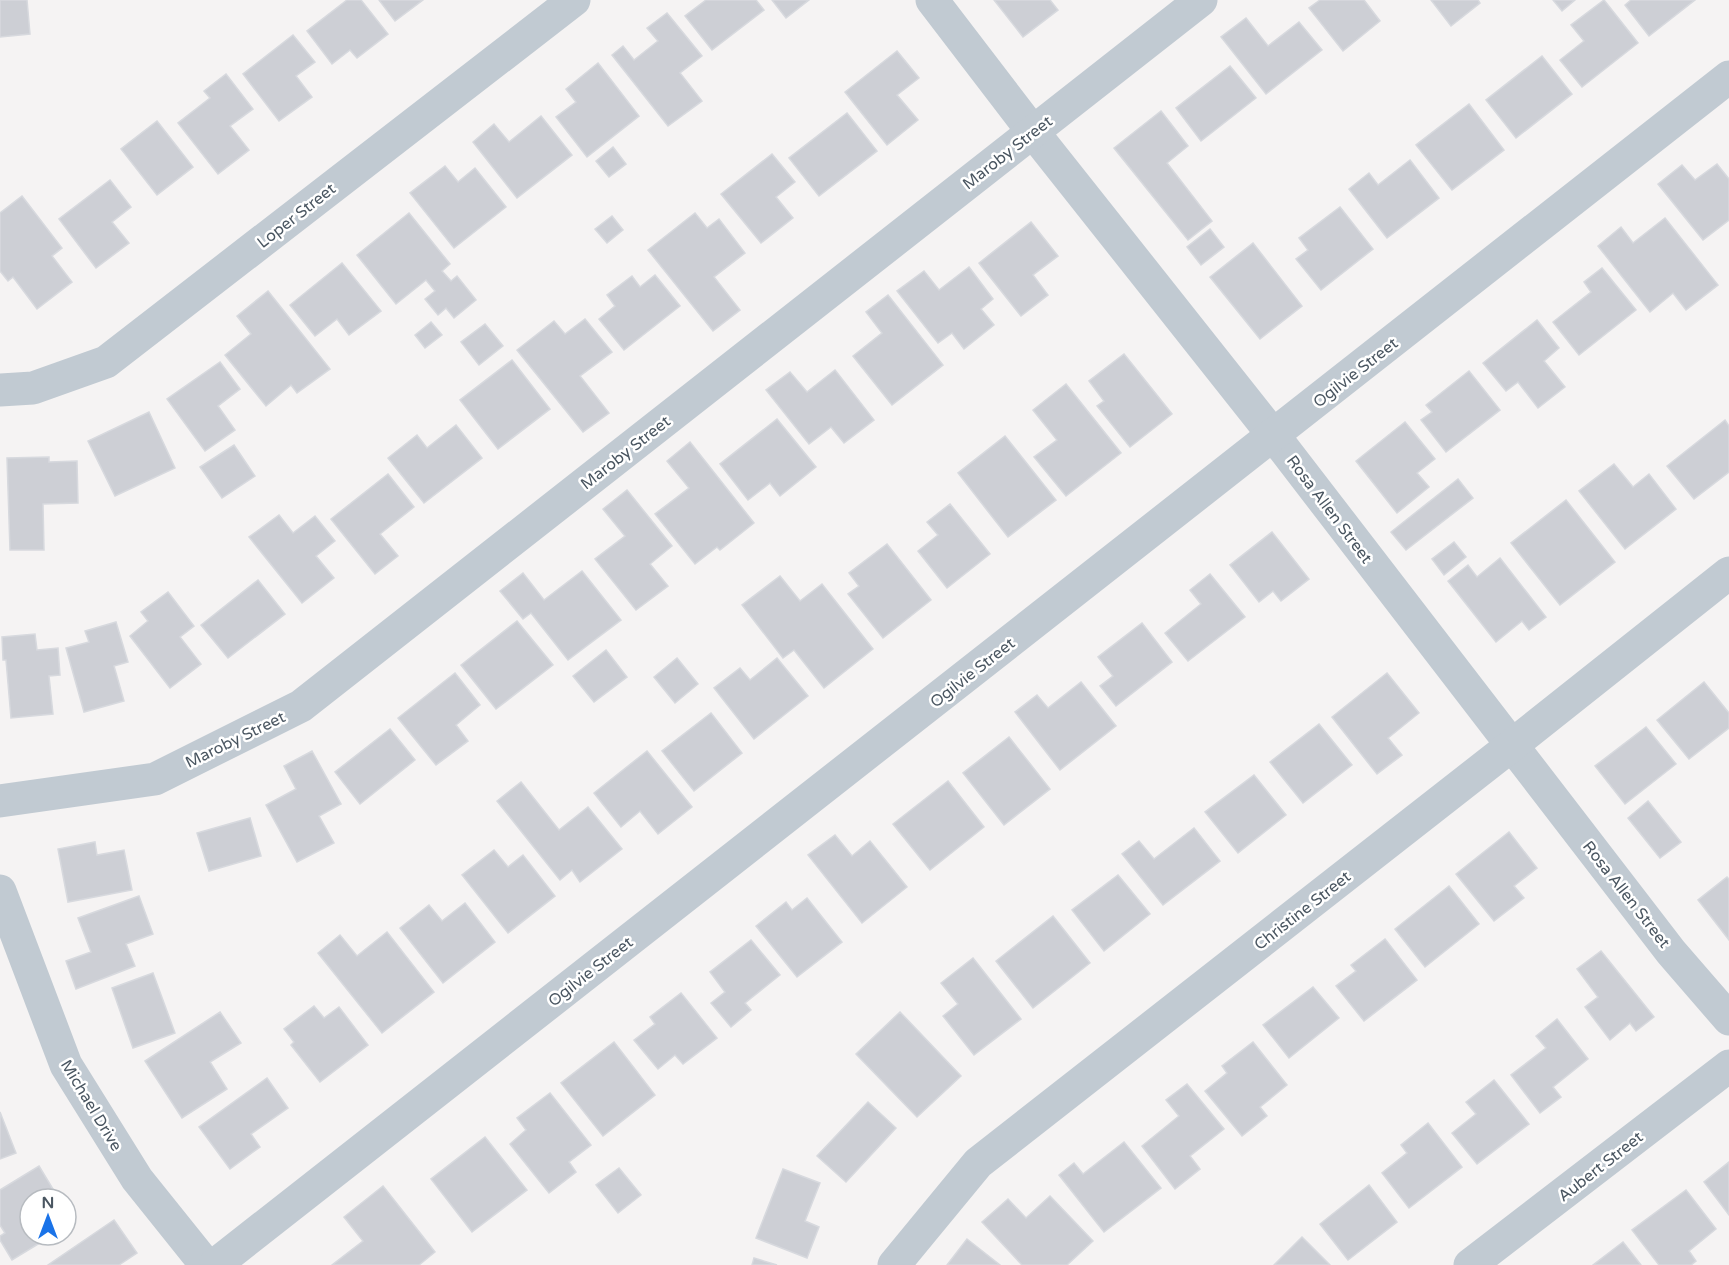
<svg xmlns="http://www.w3.org/2000/svg" width="1729" height="1265" font-family="'Varela Round',sans-serif">
<rect width="100%" height="100%" fill="#f5f3f3"/>
<g fill="#cdcfd5" stroke="#d7d9de" stroke-width="1.5">
<path d="M 0,0 L 27,0 L 30,34 L 0,37 Z"/>
<path d="M 347,0 L 361,0 L 388,34 L 357,58 L 350,50 L 332,64 L 307,31 Z"/>
<path d="M 379,0 L 423,0 L 395,21 Z"/>
<path d="M 706,0 L 756,0 L 764,10 L 712,50 L 685,16 Z"/>
<path d="M 772,0 L 809,0 L 786,18 Z"/>
<path d="M 994,0 L 1050,0 L 1058,10 L 1023,37 Z"/>
<path d="M 1320,0 L 1364,0 L 1380,21 L 1343,51 L 1309,8 Z"/>
<path d="M 1431,0 L 1478,0 L 1480,3 L 1451,26 Z"/>
<path d="M 1553,0 L 1575,0 L 1562,11 Z"/>
<path d="M 1604,0 L 1638,43 L 1582,87 L 1560,60 L 1584,41 L 1571,25 Z"/>
<path d="M 1631,0 L 1695,0 L 1649,36 L 1625,5 Z"/>
<path d="M 667,13 L 702,56 L 680,73 L 702,101 L 668,126 L 612,55 L 623,46 L 634,60 L 658,41 L 647,28 Z"/>
<path d="M 1246,18 L 1268,46 L 1299,22 L 1322,50 L 1266,94 L 1221,37 Z"/>
<path d="M 293,35 L 315,62 L 296,76 L 312,97 L 279,121 L 243,74 Z"/>
<path d="M 897,51 L 919,78 L 897,95 L 918,120 L 887,145 L 845,92 Z"/>
<path d="M 1542,56 L 1572,94 L 1516,138 L 1486,100 Z"/>
<path d="M 598,63 L 639,116 L 587,157 L 556,117 L 576,102 L 566,89 Z"/>
<path d="M 1230,66 L 1256,98 L 1201,141 L 1176,108 Z"/>
<path d="M 226,74 L 253,109 L 230,126 L 249,150 L 218,174 L 178,123 L 210,98 L 204,91 Z"/>
<path d="M 1469,104 L 1504,150 L 1452,190 L 1416,145 Z"/>
<path d="M 1161,111 L 1188,146 L 1167,163 L 1212,221 L 1188,240 L 1114,148 Z"/>
<path d="M 847,113 L 877,151 L 819,196 L 789,158 Z"/>
<path d="M 541,116 L 572,155 L 517,198 L 473,142 L 494,124 L 509,142 Z"/>
<path d="M 157,121 L 193,167 L 157,195 L 121,149 Z"/>
<path d="M 613,147 L 626,164 L 609,177 L 596,161 Z"/>
<path d="M 772,154 L 795,182 L 776,197 L 793,218 L 761,243 L 721,194 Z"/>
<path d="M 1410,160 L 1439,198 L 1387,238 L 1349,189 L 1369,173 L 1378,185 Z"/>
<path d="M 1717,164 L 1729,179 L 1729,220 L 1703,240 L 1658,184 L 1682,165 L 1695,180 Z"/>
<path d="M 445,166 L 458,182 L 475,168 L 506,207 L 454,248 L 410,193 Z"/>
<path d="M 110,180 L 131,207 L 112,222 L 129,243 L 96,268 L 59,219 Z"/>
<path d="M 22,196 L 62,248 L 52,256 L 72,282 L 37,309 L 13,277 L 8,281 L 0,271 L 0,213 Z"/>
<path d="M 1340,207 L 1373,249 L 1321,290 L 1296,259 L 1308,250 L 1299,238 Z"/>
<path d="M 409,213 L 450,264 L 442,271 L 451,281 L 457,276 L 476,300 L 454,318 L 446,308 L 438,315 L 425,299 L 435,291 L 426,280 L 396,304 L 357,255 Z"/>
<path d="M 695,213 L 707,228 L 719,219 L 745,253 L 714,277 L 740,310 L 713,331 L 648,250 Z"/>
<path d="M 612,216 L 623,230 L 607,243 L 595,229 Z"/>
<path d="M 1665,218 L 1718,285 L 1686,310 L 1673,293 L 1650,312 L 1598,246 L 1621,227 L 1633,243 Z"/>
<path d="M 1031,222 L 1058,256 L 1033,275 L 1048,295 L 1021,316 L 979,263 Z"/>
<path d="M 1210,229 L 1224,247 L 1201,265 L 1187,247 Z"/>
<path d="M 1253,243 L 1302,306 L 1260,339 L 1210,277 Z"/>
<path d="M 342,263 L 381,311 L 349,335 L 337,319 L 315,336 L 290,305 Z"/>
<path d="M 969,267 L 993,299 L 981,309 L 994,325 L 964,349 L 952,333 L 938,343 L 897,291 L 924,271 L 939,290 Z"/>
<path d="M 1602,268 L 1636,310 L 1579,355 L 1553,322 L 1591,292 L 1584,282 Z"/>
<path d="M 655,275 L 680,306 L 624,350 L 599,319 L 615,306 L 607,295 L 632,276 L 640,287 Z"/>
<path d="M 268,291 L 330,369 L 297,393 L 291,385 L 266,406 L 225,355 L 251,334 L 237,316 Z"/>
<path d="M 888,295 L 943,365 L 892,405 L 853,356 L 882,333 L 866,312 Z"/>
<path d="M 585,319 L 612,352 L 580,376 L 609,413 L 583,432 L 517,350 L 554,321 L 565,334 Z"/>
<path d="M 1537,320 L 1559,348 L 1544,361 L 1565,387 L 1538,408 L 1518,382 L 1506,391 L 1483,363 Z"/>
<path d="M 431,322 L 442,335 L 425,348 L 415,335 Z"/>
<path d="M 485,324 L 503,346 L 479,365 L 461,342 Z"/>
<path d="M 1124,354 L 1172,414 L 1130,447 L 1097,406 L 1104,401 L 1089,381 Z"/>
<path d="M 512,360 L 550,409 L 498,449 L 460,400 Z"/>
<path d="M 220,362 L 240,389 L 218,406 L 235,430 L 205,451 L 167,399 Z"/>
<path d="M 835,370 L 874,420 L 844,443 L 831,427 L 809,444 L 766,390 L 790,372 L 807,392 Z"/>
<path d="M 1469,371 L 1500,410 L 1446,452 L 1421,420 L 1432,412 L 1426,405 Z"/>
<path d="M 1066,384 L 1121,453 L 1066,496 L 1034,457 L 1057,440 L 1033,410 Z"/>
<path d="M 149,412 L 175,468 L 115,496 L 88,441 Z"/>
<path d="M 777,419 L 816,467 L 780,496 L 770,483 L 748,500 L 720,464 Z"/>
<path d="M 1725,420 L 1729,426 L 1729,472 L 1694,499 L 1667,466 Z"/>
<path d="M 1405,422 L 1435,459 L 1417,473 L 1429,487 L 1397,513 L 1356,461 Z"/>
<path d="M 456,425 L 482,458 L 424,503 L 388,458 L 417,435 L 427,448 Z"/>
<path d="M 1005,436 L 1056,500 L 1008,537 L 958,473 Z"/>
<path d="M 690,442 L 754,523 L 720,550 L 717,547 L 695,564 L 655,514 L 689,488 L 667,461 Z"/>
<path d="M 234,445 L 255,476 L 222,498 L 200,467 Z"/>
<path d="M 49,457 L 49,462 L 77,461 L 78,503 L 43,504 L 44,550 L 10,550 L 7,458 Z"/>
<path d="M 1614,464 L 1633,487 L 1649,474 L 1676,509 L 1625,549 L 1579,491 Z"/>
<path d="M 388,474 L 414,507 L 380,534 L 398,556 L 375,574 L 331,519 Z"/>
<path d="M 1458,479 L 1473,498 L 1406,550 L 1391,532 Z"/>
<path d="M 627,490 L 672,546 L 650,564 L 668,586 L 636,610 L 595,559 L 625,536 L 603,509 Z"/>
<path d="M 1566,500 L 1615,562 L 1560,605 L 1511,543 Z"/>
<path d="M 950,504 L 990,554 L 947,588 L 918,551 L 938,535 L 927,522 Z"/>
<path d="M 279,515 L 293,533 L 315,516 L 335,541 L 316,556 L 334,578 L 302,603 L 249,537 Z"/>
<path d="M 1272,532 L 1309,579 L 1281,601 L 1273,591 L 1259,602 L 1230,565 Z"/>
<path d="M 1454,542 L 1466,557 L 1444,575 L 1432,559 Z"/>
<path d="M 887,544 L 931,600 L 883,638 L 848,594 L 859,586 L 849,573 Z"/>
<path d="M 1500,558 L 1546,617 L 1529,630 L 1522,621 L 1496,642 L 1448,581 L 1468,565 L 1477,577 Z"/>
<path d="M 582,571 L 621,620 L 568,660 L 531,613 L 523,619 L 500,591 L 523,573 L 544,600 Z"/>
<path d="M 1210,574 L 1245,617 L 1188,661 L 1165,633 L 1201,604 L 1190,590 Z"/>
<path d="M 780,576 L 800,601 L 822,584 L 873,649 L 824,688 L 794,650 L 783,658 L 742,605 Z"/>
<path d="M 258,580 L 285,614 L 228,658 L 201,625 Z"/>
<path d="M 168,592 L 194,626 L 180,637 L 201,664 L 170,688 L 130,636 L 148,621 L 141,612 Z"/>
<path d="M 517,621 L 553,665 L 496,709 L 461,665 Z"/>
<path d="M 116,622 L 128,662 L 114,666 L 124,701 L 84,712 L 66,648 L 89,642 L 85,631 Z"/>
<path d="M 1142,623 L 1172,662 L 1116,706 L 1100,686 L 1113,676 L 1098,657 Z"/>
<path d="M 35,634 L 37,650 L 58,648 L 60,675 L 49,676 L 53,714 L 11,718 L 6,660 L 3,660 L 2,637 Z"/>
<path d="M 606,650 L 627,677 L 594,702 L 573,676 Z"/>
<path d="M 677,658 L 698,684 L 675,703 L 654,677 Z"/>
<path d="M 777,658 L 808,696 L 754,739 L 714,688 L 740,668 L 750,680 Z"/>
<path d="M 455,673 L 480,705 L 456,725 L 468,741 L 436,765 L 398,718 Z"/>
<path d="M 1387,673 L 1419,713 L 1388,738 L 1402,755 L 1377,774 L 1332,717 Z"/>
<path d="M 1081,682 L 1116,726 L 1060,770 L 1015,712 L 1037,695 L 1048,708 Z"/>
<path d="M 1704,682 L 1729,713 L 1729,728 L 1689,759 L 1657,720 Z"/>
<path d="M 711,713 L 742,753 L 694,791 L 662,751 Z"/>
<path d="M 1319,724 L 1352,765 L 1303,803 L 1270,762 Z"/>
<path d="M 1646,727 L 1676,764 L 1625,804 L 1595,766 Z"/>
<path d="M 390,729 L 415,760 L 360,804 L 335,772 Z"/>
<path d="M 1009,737 L 1050,789 L 1004,825 L 963,773 Z"/>
<path d="M 312,751 L 341,804 L 319,816 L 334,843 L 297,862 L 266,805 L 296,789 L 284,766 Z"/>
<path d="M 647,751 L 692,807 L 658,834 L 640,811 L 621,827 L 594,793 Z"/>
<path d="M 1254,775 L 1286,815 L 1238,853 L 1205,812 Z"/>
<path d="M 948,781 L 984,827 L 930,870 L 893,824 Z"/>
<path d="M 521,782 L 559,830 L 588,807 L 622,849 L 580,882 L 572,870 L 560,880 L 497,801 Z"/>
<path d="M 1648,801 L 1681,842 L 1660,858 L 1628,818 Z"/>
<path d="M 250,818 L 261,856 L 209,871 L 197,833 Z"/>
<path d="M 1194,828 L 1220,861 L 1163,905 L 1122,854 L 1139,841 L 1154,859 Z"/>
<path d="M 1509,832 L 1537,868 L 1514,886 L 1524,898 L 1494,921 L 1456,874 Z"/>
<path d="M 835,835 L 852,856 L 870,841 L 907,887 L 862,923 L 808,855 Z"/>
<path d="M 95,842 L 97,855 L 124,850 L 132,890 L 68,902 L 58,849 Z"/>
<path d="M 494,850 L 508,867 L 523,855 L 555,896 L 508,933 L 462,875 Z"/>
<path d="M 1118,875 L 1150,914 L 1104,951 L 1072,910 Z"/>
<path d="M 1727,877 L 1729,879 L 1729,940 L 1698,900 Z"/>
<path d="M 1449,886 L 1479,924 L 1425,967 L 1395,929 Z"/>
<path d="M 139,896 L 153,934 L 126,944 L 135,966 L 76,989 L 66,961 L 91,952 L 78,918 Z"/>
<path d="M 807,898 L 842,942 L 797,977 L 756,926 L 786,902 L 792,910 Z"/>
<path d="M 465,903 L 495,942 L 443,983 L 400,928 L 429,905 L 442,921 Z"/>
<path d="M 1053,916 L 1090,963 L 1033,1008 L 996,961 Z"/>
<path d="M 387,932 L 434,992 L 382,1033 L 318,953 L 340,935 L 357,956 Z"/>
<path d="M 1385,939 L 1417,980 L 1364,1021 L 1336,986 L 1356,971 L 1351,965 Z"/>
<path d="M 751,940 L 780,975 L 745,1003 L 751,1010 L 731,1027 L 711,1003 L 725,992 L 710,972 Z"/>
<path d="M 1601,951 L 1654,1017 L 1636,1031 L 1630,1023 L 1610,1040 L 1585,1007 L 1598,997 L 1577,969 Z"/>
<path d="M 973,958 L 1021,1019 L 974,1055 L 943,1016 L 958,1004 L 941,983 Z"/>
<path d="M 153,973 L 175,1033 L 133,1048 L 112,988 Z"/>
<path d="M 1313,987 L 1339,1018 L 1289,1058 L 1263,1025 Z"/>
<path d="M 681,993 L 717,1038 L 683,1064 L 675,1055 L 658,1069 L 634,1040 L 655,1024 L 650,1017 Z"/>
<path d="M 314,1006 L 324,1018 L 339,1007 L 368,1045 L 320,1082 L 291,1045 L 294,1042 L 284,1029 Z"/>
<path d="M 220,1012 L 241,1043 L 210,1062 L 227,1089 L 182,1118 L 145,1061 Z"/>
<path d="M 900,1012 L 961,1076 L 917,1117 L 856,1054 Z"/>
<path d="M 1557,1019 L 1588,1059 L 1553,1087 L 1561,1097 L 1540,1113 L 1511,1075 L 1546,1048 L 1536,1036 Z"/>
<path d="M 614,1042 L 655,1095 L 603,1136 L 561,1083 Z"/>
<path d="M 1253,1042 L 1287,1085 L 1260,1107 L 1267,1116 L 1242,1136 L 1205,1091 L 1227,1073 L 1222,1066 Z"/>
<path d="M 267,1078 L 288,1108 L 251,1134 L 260,1147 L 230,1169 L 199,1127 Z"/>
<path d="M 1494,1080 L 1529,1124 L 1477,1164 L 1452,1133 L 1476,1114 L 1466,1102 Z"/>
<path d="M 1187,1084 L 1224,1129 L 1190,1156 L 1200,1169 L 1175,1189 L 1142,1146 L 1179,1116 L 1166,1100 Z"/>
<path d="M 550,1093 L 591,1145 L 569,1162 L 576,1172 L 549,1193 L 510,1144 L 526,1130 L 517,1118 Z"/>
<path d="M 868,1102 L 896,1128 L 846,1182 L 817,1156 Z"/>
<path d="M 0,1112 L 16,1153 L 0,1159 Z"/>
<path d="M 1428,1123 L 1462,1167 L 1409,1208 L 1382,1173 L 1407,1153 L 1401,1145 Z"/>
<path d="M 485,1137 L 527,1190 L 472,1232 L 431,1179 Z"/>
<path d="M 1124,1142 L 1161,1188 L 1104,1232 L 1059,1175 L 1074,1163 L 1083,1174 Z"/>
<path d="M 1729,1162 L 1729,1215 L 1704,1182 Z"/>
<path d="M 39,1166 L 59,1199 L 30,1199 L 30,1235 L 53,1235 L 12,1260 L 0,1240 L 0,1236 L 5,1233 L 0,1225 L 0,1190 Z"/>
<path d="M 619,1168 L 641,1195 L 618,1213 L 596,1185 Z"/>
<path d="M 783,1169 L 820,1183 L 805,1221 L 819,1227 L 807,1258 L 756,1238 Z"/>
<path d="M 1369,1185 L 1397,1222 L 1348,1260 L 1320,1224 Z"/>
<path d="M 383,1186 L 435,1252 L 419,1265 L 332,1265 L 363,1241 L 344,1217 Z"/>
<path d="M 1686,1190 L 1716,1229 L 1689,1251 L 1696,1261 L 1691,1265 L 1659,1265 L 1632,1230 Z"/>
<path d="M 1050,1196 L 1093,1241 L 1067,1265 L 1022,1265 L 982,1222 L 1008,1199 L 1026,1218 Z"/>
<path d="M 66,1210 L 74,1222 L 66,1227 Z"/>
<path d="M 114,1220 L 137,1253 L 119,1265 L 48,1265 Z"/>
<path d="M 1302,1237 L 1330,1265 L 1274,1265 Z"/>
<path d="M 967,1239 L 1000,1265 L 947,1265 Z"/>
<path d="M 1623,1242 L 1641,1265 L 1593,1265 Z"/>
<path d="M 754,1258 L 777,1265 L 752,1265 Z"/>
</g>
<g fill="none" stroke-linecap="round" stroke-linejoin="round">
<g stroke="#c1cad2" stroke-width="33">
<path d="M 932,0 L 1033,132 L 1274,436 L 1671,952 L 1729,1019"/>
<path d="M 0,390 L 33,388 L 106,362 L 574,0"/>
<path d="M 0,801 L 155,779 L 301,706 L 1201,0"/>
<path d="M 0,891 L 66,1065 L 137,1179 L 206,1265"/>
<path d="M 215,1265 L 1729,77"/>
<path d="M 894,1265 L 978,1163 L 1511,746 L 1729,573"/>
<path d="M 1470,1265 L 1729,1066"/>
</g>
</g>
<g text-anchor="middle" stroke-width="5" stroke-linejoin="round" paint-order="stroke">
<g font-size="16" fill="#4a5661" stroke="#fff">
<text transform="translate(1007 152) rotate(-38)" y="6">Maroby Street</text>
<text transform="translate(296 215) rotate(-38)" y="6">Loper Street</text>
<text transform="translate(1355 372) rotate(-38)" y="6">Ogilvie Street</text>
<text transform="translate(625 452) rotate(-38)" y="6">Maroby Street</text>
<text transform="translate(1330 509) rotate(53)" y="6">Rosa Allen Street</text>
<text transform="translate(972 672) rotate(-38)" y="6">Ogilvie Street</text>
<text transform="translate(235 739) rotate(-26)" y="6">Maroby Street</text>
<text transform="translate(1627 894) rotate(52)" y="6">Rosa Allen Street</text>
<text transform="translate(1302 910) rotate(-38)" y="6">Christine Street</text>
<text transform="translate(590 971) rotate(-38)" y="6">Ogilvie Street</text>
<text transform="translate(92 1105) rotate(59)" y="6">Michael Drive</text>
<text transform="translate(1600 1166) rotate(-38)" y="6">Aubert Street</text>
</g>
</g>
<g transform="translate(48 1217)"><circle r="28" fill="#ffffff" stroke="#b7bbc0" stroke-width="1.5"/>
<path d="M0-4.5L10 22L0 15L-10 22Z" fill="#1a73e8"/>
<text y="-9" font-size="16" font-weight="bold" text-anchor="middle" fill="#4a5661">N</text>
</g>
</svg>
